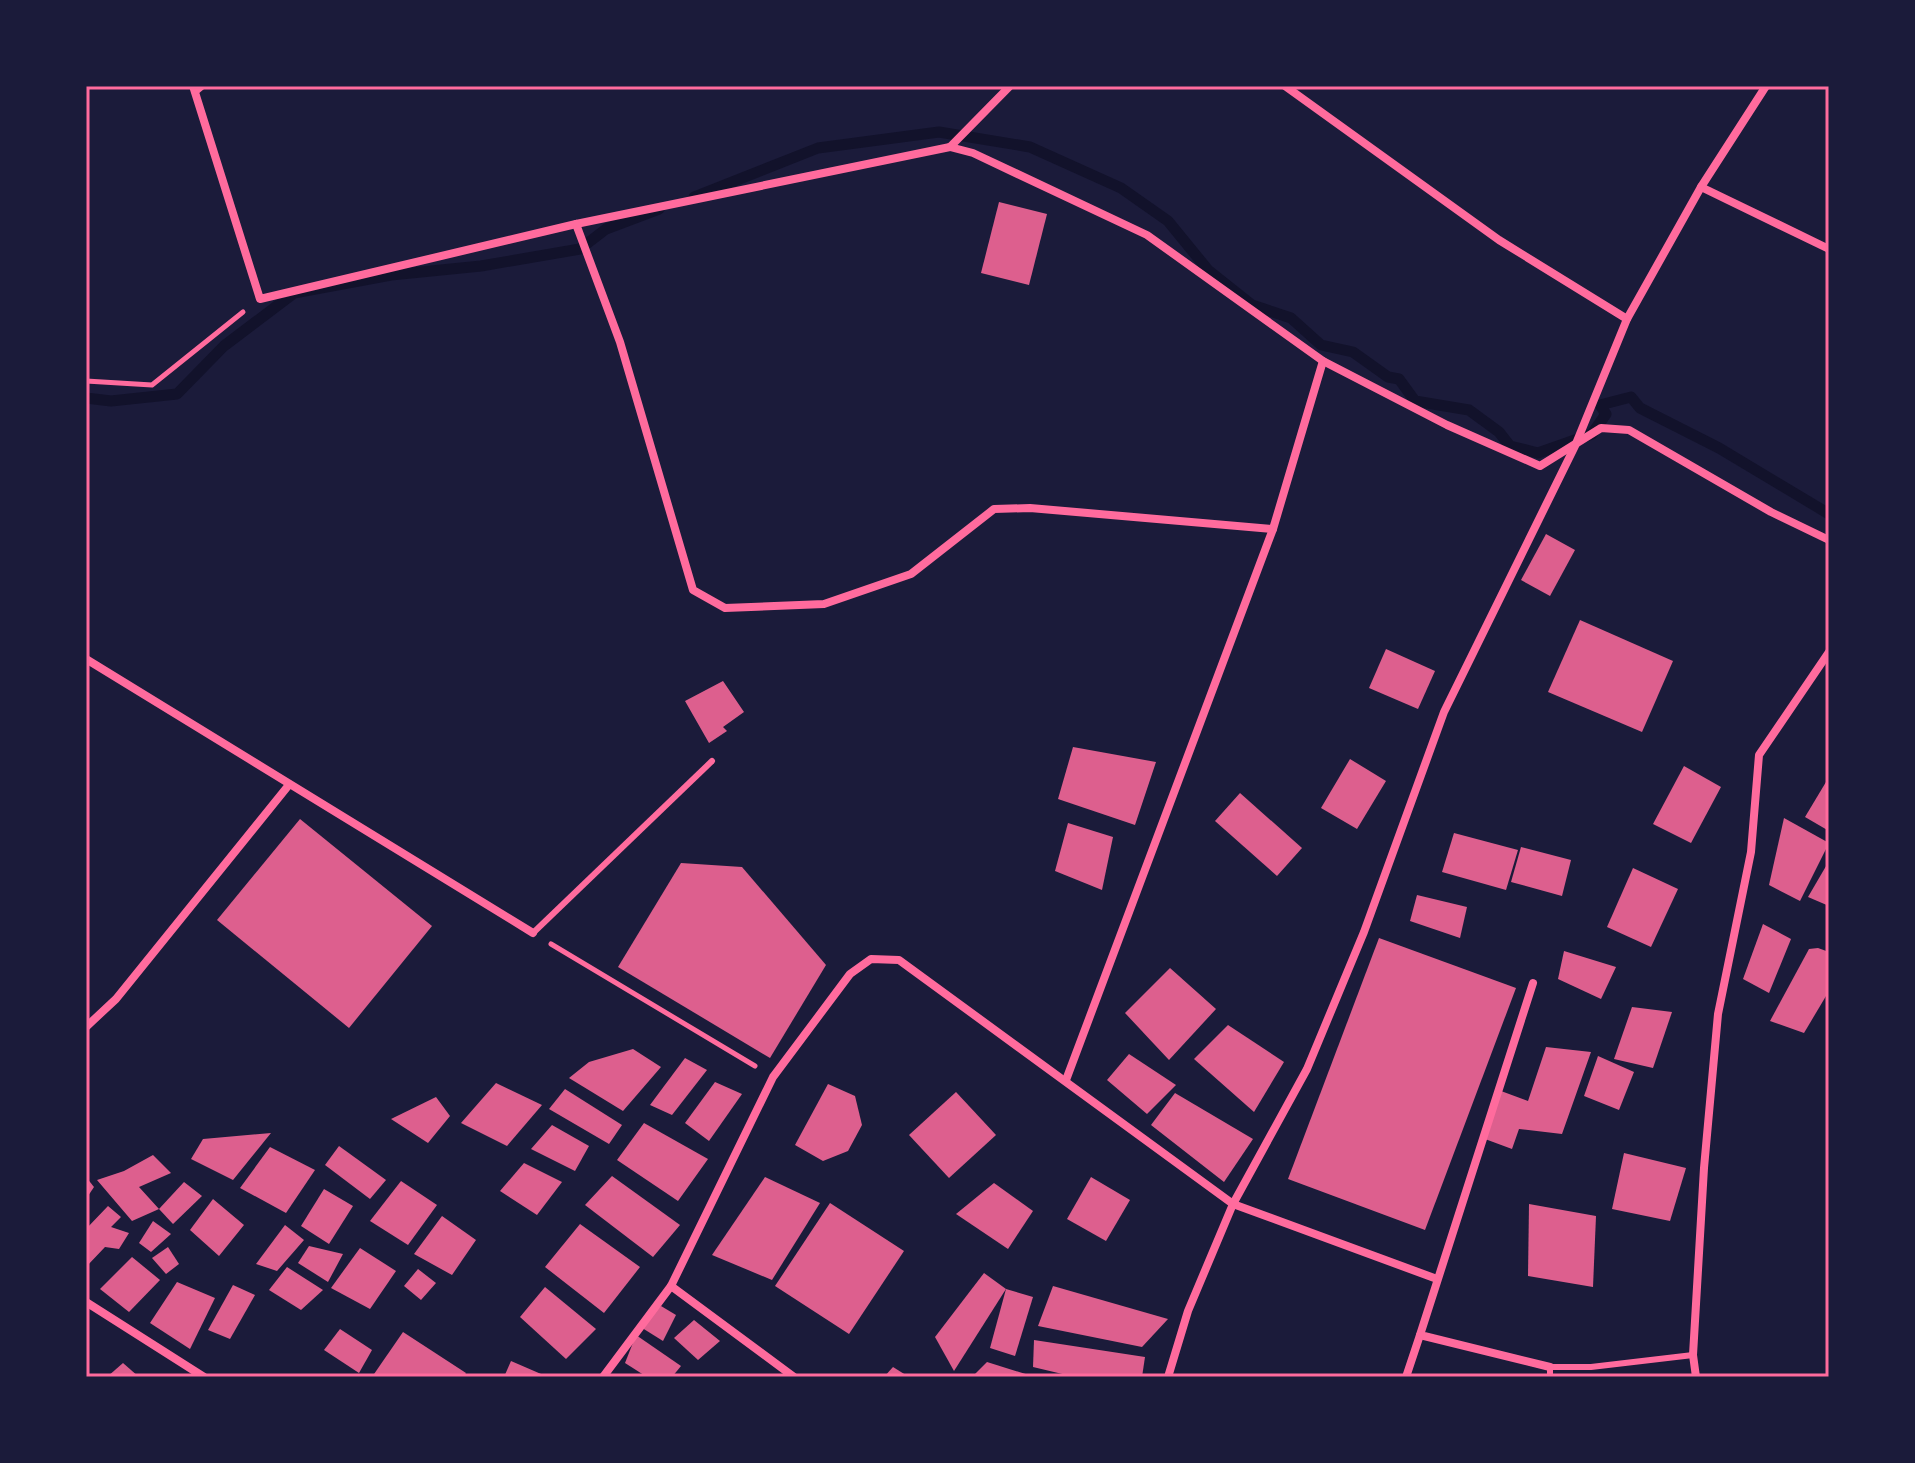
<svg xmlns="http://www.w3.org/2000/svg" width="1915" height="1463" font-family="Poppins,sans-serif">
<rect width="100%" height="100%" fill="#1b1b3a"/>
<g fill="none" stroke-linecap="round" stroke-linejoin="round">
<g stroke="#12122b" stroke-width="11">
<path d="M 694,197 L 818,148 L 939,132 L 1030,147 L 1121,188 L 1168,221 L 1208,270 L 1252,305 L 1291,318 L 1321,345 L 1353,352 L 1388,377 L 1399,379 L 1415,401 L 1469,410 L 1499,432 L 1510,446 L 1538,453 L 1592,434 L 1606,414 L 1600,405 L 1631,397 L 1640,408 L 1719,448 L 1829,514"/>
<path d="M 86,398 L 111,401 L 177,394 L 224,346 L 294,293 L 391,275 L 481,266 L 580,249 L 606,229 L 659,209"/>
</g>
</g>
<g fill="#dd5f8e">
<path d="M 999,202 L 1047,214 L 1029,285 L 981,273 Z"/>
<path d="M 1546,534 L 1575,550 L 1550,596 L 1521,580 Z"/>
<path d="M 1580,620 L 1673,661 L 1642,732 L 1548,692 Z"/>
<path d="M 1386,649 L 1435,671 L 1418,709 L 1369,688 Z"/>
<path d="M 723,681 L 744,712 L 723,727 L 727,731 L 709,743 L 685,701 Z"/>
<path d="M 1073,747 L 1156,762 L 1135,825 L 1058,799 Z"/>
<path d="M 1350,759 L 1386,781 L 1357,829 L 1321,808 Z"/>
<path d="M 1684,766 L 1721,787 L 1691,843 L 1653,824 Z"/>
<path d="M 1829,777 L 1829,831 L 1805,817 Z"/>
<path d="M 1240,793 L 1302,848 L 1277,876 L 1215,821 Z"/>
<path d="M 1784,818 L 1829,843 L 1800,901 L 1769,885 Z"/>
<path d="M 300,819 L 432,926 L 349,1028 L 217,920 Z"/>
<path d="M 1068,823 L 1113,837 L 1102,890 L 1055,871 Z"/>
<path d="M 1454,833 L 1518,850 L 1506,890 L 1442,872 Z"/>
<path d="M 1521,847 L 1571,860 L 1562,896 L 1511,882 Z"/>
<path d="M 1829,861 L 1829,906 L 1808,897 Z"/>
<path d="M 681,863 L 742,867 L 826,965 L 770,1058 L 618,967 Z"/>
<path d="M 1633,868 L 1678,889 L 1651,947 L 1607,927 Z"/>
<path d="M 1417,895 L 1467,907 L 1460,938 L 1410,921 Z"/>
<path d="M 1763,924 L 1791,939 L 1769,993 L 1743,979 Z"/>
<path d="M 1379,938 L 1516,988 L 1425,1230 L 1288,1179 Z"/>
<path d="M 1818,948 L 1829,952 L 1829,991 L 1804,1033 L 1770,1021 L 1809,949 Z"/>
<path d="M 1564,951 L 1616,967 L 1601,999 L 1558,979 Z"/>
<path d="M 1170,968 L 1216,1009 L 1169,1060 L 1125,1013 Z"/>
<path d="M 1632,1007 L 1672,1012 L 1653,1068 L 1614,1059 Z"/>
<path d="M 1228,1025 L 1284,1062 L 1254,1112 L 1194,1059 Z"/>
<path d="M 1546,1047 L 1591,1052 L 1562,1134 L 1519,1129 L 1512,1149 L 1485,1139 L 1501,1091 L 1528,1101 Z"/>
<path d="M 633,1049 L 661,1067 L 623,1111 L 569,1078 L 589,1062 Z"/>
<path d="M 1129,1054 L 1176,1085 L 1147,1114 L 1107,1080 Z"/>
<path d="M 1598,1056 L 1634,1072 L 1619,1110 L 1584,1096 Z"/>
<path d="M 685,1058 L 707,1070 L 672,1115 L 650,1105 Z"/>
<path d="M 715,1082 L 742,1094 L 709,1141 L 685,1123 Z"/>
<path d="M 496,1083 L 542,1105 L 507,1146 L 461,1123 Z"/>
<path d="M 828,1084 L 855,1096 L 862,1125 L 848,1151 L 823,1161 L 795,1145 Z"/>
<path d="M 565,1089 L 622,1125 L 609,1144 L 549,1109 Z"/>
<path d="M 956,1092 L 996,1135 L 949,1178 L 909,1135 Z"/>
<path d="M 1175,1093 L 1253,1139 L 1224,1182 L 1151,1125 Z"/>
<path d="M 436,1097 L 450,1116 L 428,1143 L 391,1119 Z"/>
<path d="M 644,1123 L 708,1159 L 678,1201 L 617,1160 Z"/>
<path d="M 552,1125 L 589,1146 L 575,1171 L 531,1149 Z"/>
<path d="M 271,1133 L 233,1180 L 191,1159 L 203,1139 Z"/>
<path d="M 339,1146 L 386,1180 L 370,1199 L 325,1165 Z"/>
<path d="M 270,1147 L 315,1170 L 286,1213 L 240,1188 Z"/>
<path d="M 1624,1153 L 1686,1168 L 1670,1221 L 1612,1209 Z"/>
<path d="M 153,1155 L 171,1173 L 139,1187 L 159,1209 L 132,1221 L 97,1180 L 124,1171 Z"/>
<path d="M 524,1163 L 562,1182 L 537,1215 L 500,1191 Z"/>
<path d="M 612,1176 L 680,1225 L 653,1257 L 585,1205 Z"/>
<path d="M 86,1177 L 94,1187 L 86,1199 Z"/>
<path d="M 765,1177 L 820,1203 L 772,1280 L 712,1255 Z"/>
<path d="M 1091,1177 L 1130,1200 L 1106,1241 L 1067,1219 Z"/>
<path d="M 401,1181 L 437,1205 L 408,1245 L 370,1221 Z"/>
<path d="M 184,1182 L 202,1196 L 173,1224 L 159,1209 Z"/>
<path d="M 994,1183 L 1033,1211 L 1008,1249 L 956,1214 Z"/>
<path d="M 324,1189 L 353,1206 L 329,1244 L 301,1226 Z"/>
<path d="M 213,1199 L 244,1225 L 219,1256 L 190,1230 Z"/>
<path d="M 830,1203 L 904,1251 L 849,1334 L 775,1286 Z"/>
<path d="M 1529,1204 L 1596,1216 L 1593,1287 L 1528,1276 Z"/>
<path d="M 108,1206 L 121,1217 L 111,1227 L 129,1233 L 119,1249 L 105,1247 L 86,1267 L 86,1229 Z"/>
<path d="M 442,1216 L 476,1240 L 452,1275 L 414,1254 Z"/>
<path d="M 153,1221 L 171,1234 L 151,1252 L 139,1243 Z"/>
<path d="M 580,1224 L 640,1267 L 604,1313 L 545,1267 Z"/>
<path d="M 285,1225 L 304,1240 L 277,1271 L 256,1264 Z"/>
<path d="M 309,1246 L 343,1254 L 328,1282 L 298,1263 Z"/>
<path d="M 168,1247 L 179,1264 L 166,1274 L 152,1258 Z"/>
<path d="M 360,1248 L 396,1271 L 370,1309 L 331,1288 Z"/>
<path d="M 132,1257 L 160,1280 L 129,1312 L 100,1289 Z"/>
<path d="M 287,1267 L 323,1290 L 301,1310 L 269,1290 Z"/>
<path d="M 418,1269 L 436,1283 L 421,1300 L 404,1286 Z"/>
<path d="M 984,1273 L 1006,1289 L 954,1371 L 935,1337 Z"/>
<path d="M 177,1282 L 215,1298 L 190,1349 L 150,1323 Z"/>
<path d="M 233,1285 L 255,1295 L 230,1339 L 208,1330 Z"/>
<path d="M 1053,1286 L 1168,1319 L 1142,1347 L 1038,1326 Z"/>
<path d="M 545,1287 L 596,1329 L 566,1359 L 520,1317 Z"/>
<path d="M 1006,1289 L 1033,1297 L 1015,1356 L 990,1348 Z"/>
<path d="M 661,1306 L 676,1315 L 663,1341 L 639,1326 Z"/>
<path d="M 694,1320 L 720,1341 L 698,1360 L 674,1338 Z"/>
<path d="M 340,1329 L 372,1350 L 359,1373 L 324,1350 Z"/>
<path d="M 403,1332 L 466,1373 L 463,1377 L 372,1377 Z"/>
<path d="M 636,1335 L 681,1366 L 672,1377 L 647,1377 L 625,1363 Z"/>
<path d="M 1034,1340 L 1145,1357 L 1142,1377 L 1075,1377 L 1033,1367 Z"/>
<path d="M 511,1361 L 548,1377 L 504,1377 Z"/>
<path d="M 987,1362 L 1032,1376 L 1032,1377 L 972,1377 Z"/>
<path d="M 123,1363 L 139,1377 L 107,1377 Z"/>
<path d="M 893,1367 L 909,1377 L 884,1377 Z"/>
</g>
<g fill="none" stroke-linecap="round" stroke-linejoin="round">
<g stroke="#ff6b9d" stroke-width="5">
<path d="M 86,381 L 152,385 L 243,312"/>
<path d="M 551,944 L 755,1066"/>
</g>
<g stroke="#ff6b9d" stroke-width="6">
<path d="M 197,91 L 203,86"/>
<path d="M 533,933 L 712,761"/>
<path d="M 1550,1377 L 1550,1367 L 1591,1367 L 1693,1355"/>
</g>
<g stroke="#ff6b9d" stroke-width="8">
<path d="M 193,86 L 260,299 L 576,224 L 950,147 L 1010,86"/>
<path d="M 1285,86 L 1499,240 L 1627,319"/>
<path d="M 950,147 L 973,153 L 1147,235 L 1323,361 L 1447,425 L 1540,466 L 1601,428 L 1629,430 L 1771,512 L 1829,540"/>
<path d="M 1701,187 L 1829,249"/>
<path d="M 576,224 L 620,342 L 693,590 L 725,608 L 824,604 L 911,574 L 994,509 L 1030,508 L 1273,529"/>
<path d="M 86,659 L 533,933"/>
<path d="M 1533,983 L 1420,1335 L 1550,1367"/>
<path d="M 86,1027 L 116,999 L 288,786"/>
<path d="M 1066,1080 L 1273,529 L 1323,361"/>
<path d="M 671,1286 L 794,1377"/>
<path d="M 86,1302 L 204,1377"/>
<path d="M 603,1377 L 671,1286 L 773,1077 L 850,974 L 871,959 L 899,960 L 1233,1204 L 1437,1279"/>
<path d="M 1168,1377 L 1188,1311 L 1233,1204 L 1307,1069 L 1364,932 L 1444,712 L 1575,446 L 1627,319 L 1701,187 L 1766,86"/>
<path d="M 1406,1377 L 1420,1335"/>
<path d="M 1696,1377 L 1693,1355 L 1704,1168 L 1718,1014 L 1751,852 L 1759,755 L 1829,652"/>
</g>
</g>
<rect width="1915" height="1463" fill="none" stroke="#1b1b3a" stroke-width="176"/>
<rect x="88" y="88" width="1739" height="1287" fill="none" stroke="#ff6b9d" stroke-width="3"/>
</svg>
